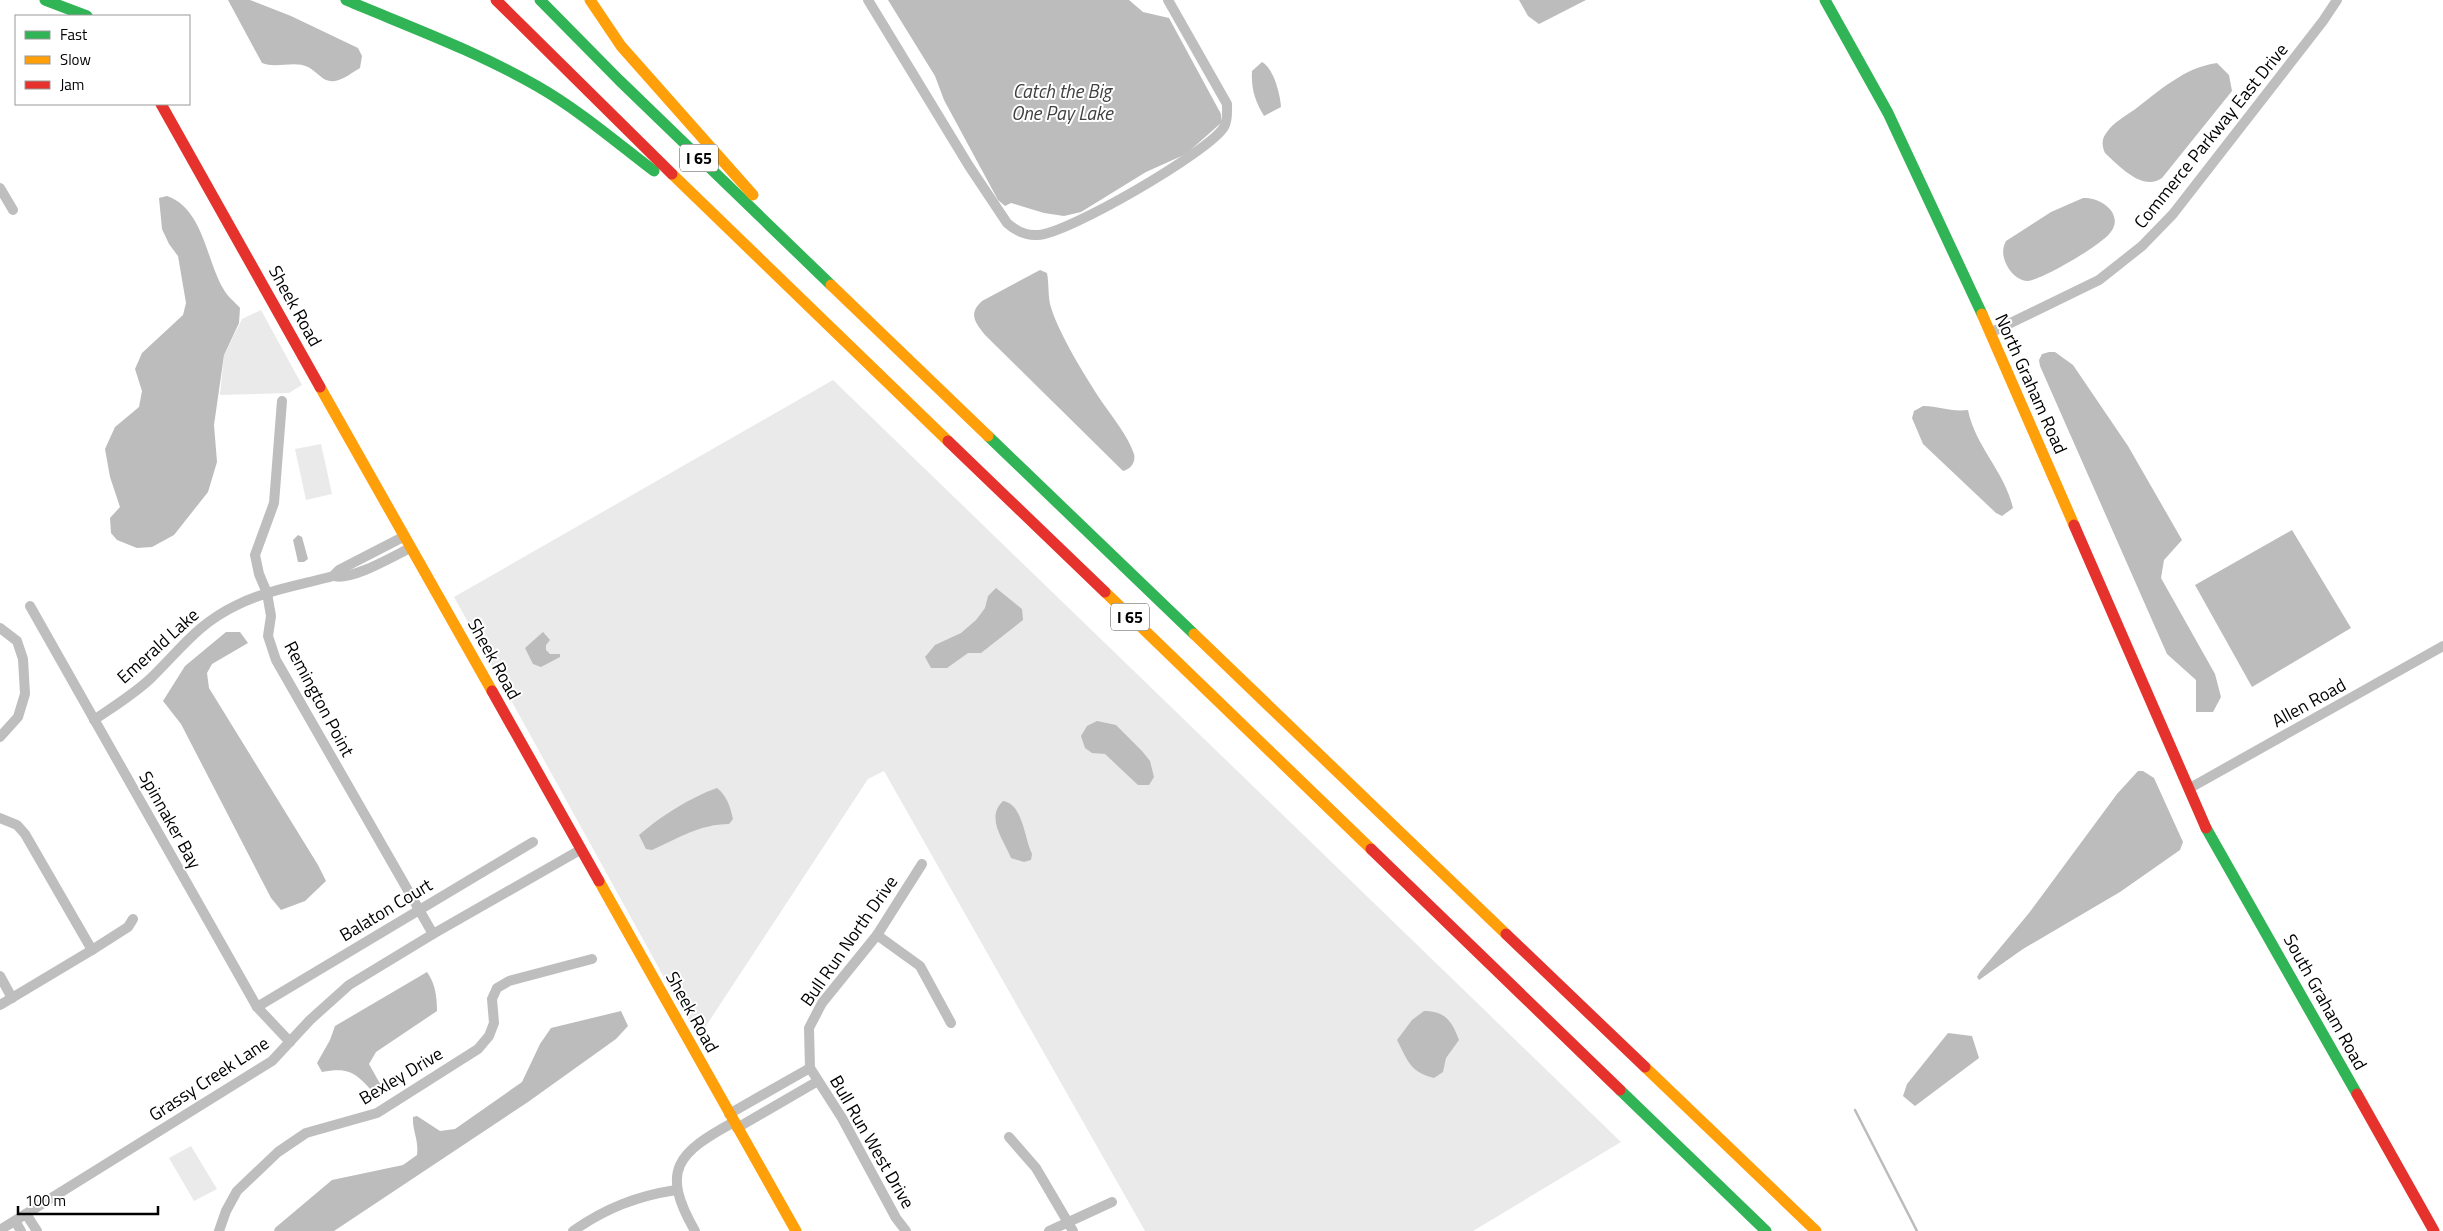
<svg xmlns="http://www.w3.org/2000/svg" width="2443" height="1231" font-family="'Titillium Web',sans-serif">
<rect width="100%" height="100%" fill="#fff"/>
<g fill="#eaeaea">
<path d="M 261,310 L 302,385 L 289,393 L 220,395 L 224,355 L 242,319 Z"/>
<path d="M 833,380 L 1621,1142 L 1473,1231 L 1145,1231 L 884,771 L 868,779 L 700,1035 L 682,1010 L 454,597 Z"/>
<path d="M 321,444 L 332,494 L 306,500 L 295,449 Z"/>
<path d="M 191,1146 L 217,1189 L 194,1201 L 169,1158 Z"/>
</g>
<g fill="#bcbcbc">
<path d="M 228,0 L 250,0 L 291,16 L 358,48 L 362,56 L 360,68 C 353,72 343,80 335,81 C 323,83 318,72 308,67 C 294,60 276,69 262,63 Z"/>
<path d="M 888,0 L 1129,0 L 1143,12 L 1169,18 L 1221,114 L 1221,123 L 1186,154 L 1146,172 L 1081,212 L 1064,216 L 1044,213 L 1011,203 L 1005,206 L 998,200 L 944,100 L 935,76 Z"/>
<path d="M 1519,0 L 1586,0 L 1539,24 L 1528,16 Z"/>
<path d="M 1262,62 C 1274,69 1280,94 1281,107 L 1264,116 C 1255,101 1251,89 1252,71 Z"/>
<path d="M 2217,63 L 2229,75 L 2232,91 L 2162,178 C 2143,192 2119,166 2105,153 C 2102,146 2101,139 2107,132 C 2113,123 2125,116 2134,110 C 2159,91 2185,67 2217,63 Z"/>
<path d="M 167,196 C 204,209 206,261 224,290 C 228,297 235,302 240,308 L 239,323 L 224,355 L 214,425 L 217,462 L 208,492 L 174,535 L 152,547 L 137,548 L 117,540 L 111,533 L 110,518 L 120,507 L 110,477 L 105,449 L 115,427 L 139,407 L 142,391 L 135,369 L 142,353 L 183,315 L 186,303 L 178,256 L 169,244 L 162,229 L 159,198 Z"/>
<path d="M 2083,198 C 2102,197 2125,215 2110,233 C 2100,246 2043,279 2028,281 C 2020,281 2013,275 2009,269 C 2003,260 2001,250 2006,241 L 2051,212 Z"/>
<path d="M 1040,270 L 1047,273 C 1049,284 1048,293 1050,304 C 1057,331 1086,378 1102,402 C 1113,418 1128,436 1134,454 C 1136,462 1131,469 1123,471 L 985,335 C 975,322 968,314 982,301 Z"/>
<path d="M 2049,352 L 2055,352 L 2073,365 L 2128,446 L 2182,540 L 2164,560 L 2161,578 L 2215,674 L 2221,697 L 2213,712 L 2196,712 L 2196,680 L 2167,654 L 2040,366 L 2039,360 L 2042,354 Z"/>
<path d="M 1923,406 C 1940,406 1949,412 1968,410 C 1975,446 2005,472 2013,508 L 2002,516 L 1996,513 L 1923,444 L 1912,418 L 1914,411 Z"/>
<path d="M 2292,530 L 2351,628 L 2252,687 L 2195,585 Z"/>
<path d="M 298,535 L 302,537 L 308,559 L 304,562 L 298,562 L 293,540 Z"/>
<path d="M 996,588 L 1022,609 L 1023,620 L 981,653 L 968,653 L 947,668 L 931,668 L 925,657 L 935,645 L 961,633 L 976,620 L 985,608 L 988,596 Z"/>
<path d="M 226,632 L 240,632 L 248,643 L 212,664 L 207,673 L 209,688 L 318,865 L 326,881 L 305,901 L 281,910 L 271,898 L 181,724 L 163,701 L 185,666 Z"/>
<path d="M 543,632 L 550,640 L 546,645 L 546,650 L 550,654 L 560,654 L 560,657 L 541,667 L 533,664 L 525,648 Z"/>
<path d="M 1097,721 L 1116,725 L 1142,751 L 1150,761 L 1154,777 L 1149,785 L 1138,785 L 1105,754 L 1092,753 L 1085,748 L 1081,736 L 1087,726 Z"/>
<path d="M 2138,771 L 2143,771 L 2154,778 L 2183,842 L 2180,850 L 2120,892 L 2023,949 L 1979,980 L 1977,977 L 1980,972 L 2029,913 L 2117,794 Z"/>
<path d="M 717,788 C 727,796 730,806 733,819 L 729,824 C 701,824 678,838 652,850 L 646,849 L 639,835 C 661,816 689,798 717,788 Z"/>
<path d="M 1003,801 C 1023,804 1024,837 1032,854 L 1031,860 L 1024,862 L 1011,858 C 1004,840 985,818 1003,801 Z"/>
<path d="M 427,972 C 435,983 437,996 437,1011 L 376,1052 L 369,1064 L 383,1089 L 376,1095 C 357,1075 352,1066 322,1072 L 317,1063 L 330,1040 L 335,1026 Z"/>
<path d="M 621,1011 L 628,1026 L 616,1039 L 528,1102 L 334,1231 L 274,1231 L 275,1228 L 332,1180 L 403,1165 L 417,1155 C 419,1139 412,1131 413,1117 L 417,1116 L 440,1131 L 455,1129 L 522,1082 L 540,1044 L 551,1028 Z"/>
<path d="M 1424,1011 C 1445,1011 1452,1021 1459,1040 L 1446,1058 L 1443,1072 L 1434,1078 C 1410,1072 1408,1061 1397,1040 L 1412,1020 Z"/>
<path d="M 1948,1033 L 1972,1036 L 1979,1058 L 1915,1106 L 1903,1096 L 1907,1084 Z"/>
</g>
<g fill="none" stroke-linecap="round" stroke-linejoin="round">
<path stroke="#bcbcbc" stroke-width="2.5" d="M 1855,1110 L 1917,1231"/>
<g stroke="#bebebe" stroke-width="10">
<path d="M 868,0 L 969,166 L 1007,223 C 1016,231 1026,236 1038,235 C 1067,234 1209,152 1224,127 C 1228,120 1227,112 1227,104 L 1168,0"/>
<path d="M 0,188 L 13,210"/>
<path d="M 1990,333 L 2099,280 L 2142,246 L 2173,214 L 2323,21 L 2337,0"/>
<path d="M 282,401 L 274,503 L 255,555 L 259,574 L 267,593 L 271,616 L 268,636 L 276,660 L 433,934"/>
<path d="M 333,576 C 351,581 392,557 410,548"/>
<path d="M 30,606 L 257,1007 L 290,1042"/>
<path d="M 0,628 L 17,641 L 23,659 L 25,694 L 18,717 L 0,737"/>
<path d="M 94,720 C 113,707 134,694 150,679 C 181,649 197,624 237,605 C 267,590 301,585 333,576 L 339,570 L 403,537"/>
<path d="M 2190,788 L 2443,646"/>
<path d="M 0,818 L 17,825 L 25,834 L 92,950"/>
<path d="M 877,935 L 920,966 L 951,1023"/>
<path d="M 0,976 L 12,998"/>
<path d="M 0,1005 L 92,950 L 128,927 L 133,919"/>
<path d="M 257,1007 L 533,842"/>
<path d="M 729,1114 L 810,1068"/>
<path d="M 737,1128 L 818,1081"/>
<path d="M 1009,1137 L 1036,1168 L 1073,1231"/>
<path d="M 26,1214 L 37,1231"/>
<path d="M 15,1221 L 21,1231"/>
<path d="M 0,1230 L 272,1061 L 310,1020 L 349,985 L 433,934 L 580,850"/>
<path d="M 219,1231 L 226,1211 L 237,1191 L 278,1152 L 306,1133 L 377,1113 L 478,1049 L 489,1036 L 494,1023 L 492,999 L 497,988 L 509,981 L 592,959"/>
<path d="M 573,1231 C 606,1208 637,1196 676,1190"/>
<path d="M 695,1231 C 660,1170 677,1153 734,1122"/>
<path d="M 906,1231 L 896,1218 L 842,1118 L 810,1068 L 809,1028 L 822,1003 L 877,935 L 922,864"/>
<path d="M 1049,1231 L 1112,1202"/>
</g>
<g stroke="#30b455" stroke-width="11">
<path d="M 45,0 L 87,16"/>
<path d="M 346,0 C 410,27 476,51 537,86 C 579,110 616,142 654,171"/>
<path d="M 540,0 L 619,80 L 831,285"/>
<path d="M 1825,0 L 1888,113 L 1982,314"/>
<path d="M 988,436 L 1194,634"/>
<path d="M 2206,828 L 2357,1094"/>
<path d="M 1620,1090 L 1766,1231"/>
</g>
<g stroke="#ff9f0a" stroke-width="11">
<path d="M 590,0 L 621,46 L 753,195"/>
<path d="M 672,174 L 948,441"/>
<path d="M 831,285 L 988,436"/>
<path d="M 1982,314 L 2074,525"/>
<path d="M 320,387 L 492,691"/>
<path d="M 1105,592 L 1371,849"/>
<path d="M 1194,634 L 1506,934"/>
<path d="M 599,881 L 796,1231"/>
<path d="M 1645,1067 L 1816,1231"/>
</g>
<g stroke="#e5322d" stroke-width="11">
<path d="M 496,0 L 672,174"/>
<path d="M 161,104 L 320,387"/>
<path d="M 948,441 L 1105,592"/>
<path d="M 2074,525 L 2206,828"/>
<path d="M 492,691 L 599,881"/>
<path d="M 1371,849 L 1620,1090"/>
<path d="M 1506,934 L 1645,1067"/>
<path d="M 2357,1094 L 2434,1231"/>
</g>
</g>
<g text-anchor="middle" stroke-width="4" stroke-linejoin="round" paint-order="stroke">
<g fill="#fff" stroke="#4c4c4c" stroke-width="1">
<rect x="680" y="144.5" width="38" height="27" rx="4"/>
<rect x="1111" y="603.5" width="38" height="27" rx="4"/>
</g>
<g font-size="16" font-weight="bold" fill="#000">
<text x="699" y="164">I 65</text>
<text x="1130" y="623">I 65</text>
</g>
<g font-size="18" fill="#000" stroke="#fff">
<text transform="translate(2211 136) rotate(-51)" y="6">Commerce Parkway East Drive</text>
<text transform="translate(295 306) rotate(61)" y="6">Sheek Road</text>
<text transform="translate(2031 384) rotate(66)" y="6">North Graham Road</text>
<text transform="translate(158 646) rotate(-42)" y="6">Emerald Lake</text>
<text transform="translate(494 659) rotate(61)" y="6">Sheek Road</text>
<text transform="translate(319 699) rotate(62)" y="6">Remington Point</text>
<text transform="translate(2309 703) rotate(-29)" y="6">Allen Road</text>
<text transform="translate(170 820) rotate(61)" y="6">Spinnaker Bay</text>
<text transform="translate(386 910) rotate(-31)" y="6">Balaton Court</text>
<text transform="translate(849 941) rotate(-55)" y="6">Bull Run North Drive</text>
<text transform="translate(2325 1002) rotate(61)" y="6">South Graham Road</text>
<text transform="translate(692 1012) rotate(61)" y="6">Sheek Road</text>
<text transform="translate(401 1076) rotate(-31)" y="6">Bexley Drive</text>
<text transform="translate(209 1079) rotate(-33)" y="6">Grassy Creek Lane</text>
<text transform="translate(872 1142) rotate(60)" y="6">Bull Run West Drive</text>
</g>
<g font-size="19" font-style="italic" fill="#404040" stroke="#fff">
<text x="1062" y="98">Catch the Big<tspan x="1062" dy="22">One Pay Lake</tspan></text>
</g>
</g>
<rect x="15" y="15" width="175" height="90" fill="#ffffff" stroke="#999999"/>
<rect x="25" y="31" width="25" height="8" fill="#30b455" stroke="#999999"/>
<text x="60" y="40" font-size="15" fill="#000000">Fast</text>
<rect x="25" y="56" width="25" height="8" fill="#ff9f0a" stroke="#999999"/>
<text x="60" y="65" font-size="15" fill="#000000">Slow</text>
<rect x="25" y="81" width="25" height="8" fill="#e5322d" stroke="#999999"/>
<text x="60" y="90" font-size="15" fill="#000000">Jam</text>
<path d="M18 1206v8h140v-8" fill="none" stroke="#000000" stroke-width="2.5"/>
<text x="25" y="1206" font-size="15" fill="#000000" stroke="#ffffff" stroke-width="4" paint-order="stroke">100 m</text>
</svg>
